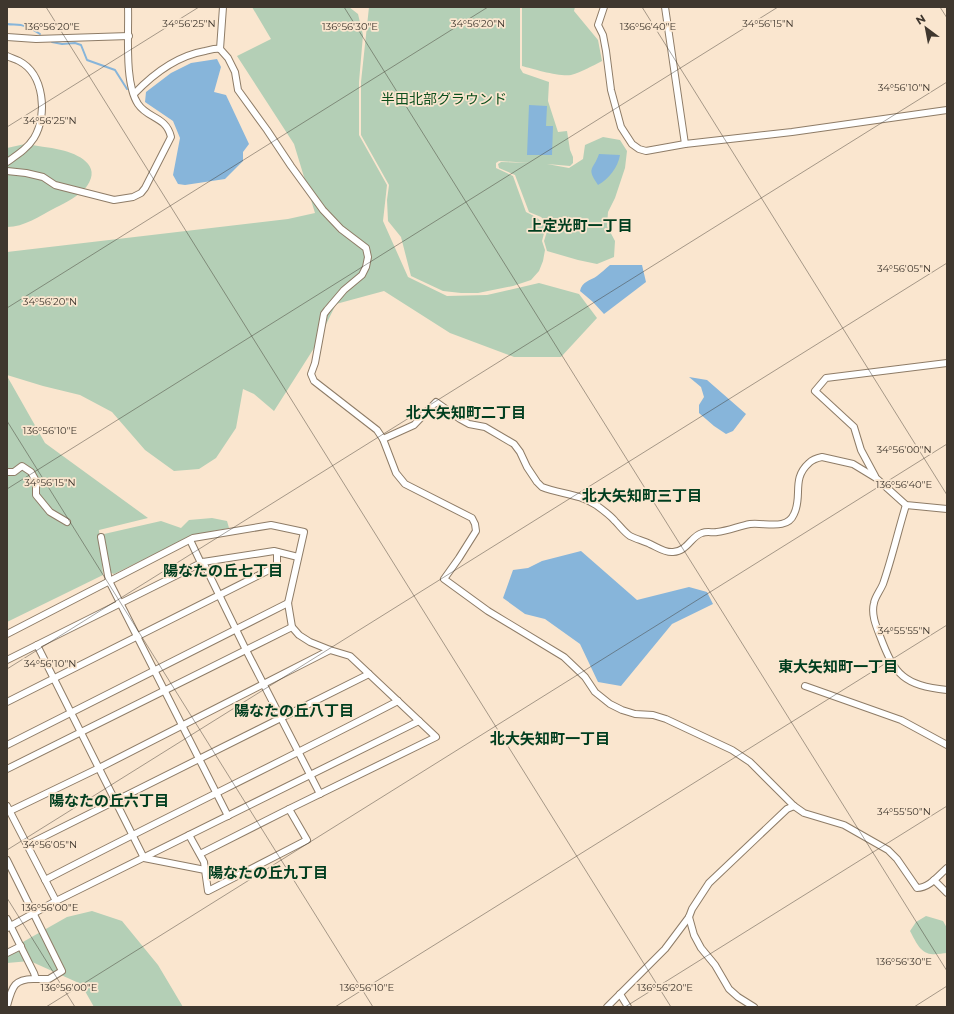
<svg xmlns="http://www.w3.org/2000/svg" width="954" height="1014" font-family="Montserrat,'Noto Sans JP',sans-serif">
<rect width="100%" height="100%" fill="#fae6cf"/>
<g fill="#b4cfb6">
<path d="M 252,7 L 349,7 L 358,14 L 363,35 L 359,82 L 359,135 L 387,185 L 383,221 L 408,277 L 447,296 L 487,295 L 539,283 L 579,294 L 597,318 L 561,357 L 514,357 L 450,333 L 384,291 L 336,304 L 316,345 L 274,411 L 254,394 L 243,389 L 236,428 L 216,458 L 199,469 L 174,471 L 145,450 L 112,412 L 80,395 L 43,386 L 7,375 L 7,252 L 288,219 L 315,213 L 294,144 L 237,56 L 271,39 Z"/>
<path d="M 369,7 L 520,7 L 520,68 L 523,73 L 549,82 L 548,101 L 558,132 L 567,131 L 570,150 L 573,157 L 573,163 L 570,166 L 547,164 L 569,168 L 583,159 L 585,145 L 603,137 L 620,140 L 627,151 L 625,168 L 615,198 L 608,212 L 607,226 L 615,241 L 614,257 L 597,264 L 578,260 L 547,251 L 544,241 L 549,225 L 541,217 L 529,212 L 515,175 L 499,168 L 498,164 L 501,162 L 531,163 L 499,161 L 496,163 L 496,168 L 513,176 L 526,212 L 536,217 L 546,226 L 542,241 L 545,250 L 543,261 L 539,271 L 531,280 L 513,286 L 478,293 L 461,293 L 443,291 L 411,276 L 401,237 L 388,221 L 387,200 L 389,185 L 361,135 L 361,82 Z"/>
<path d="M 522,7 L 575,7 L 574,11 L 598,40 L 602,61 C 592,66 582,72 571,75 C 560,77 533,69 522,66 Z"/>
<path d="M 25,144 C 36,146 49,147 61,150 C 78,154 102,165 87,186 C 81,195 65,203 55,208 C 40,216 24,227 7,227 L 7,148 Z"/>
<path d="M 7,376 L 45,443 L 148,518 L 99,530 L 103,575 L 7,622 Z"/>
<path d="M 212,518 L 227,521 L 229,528 L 193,535 L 114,574 L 111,573 L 104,534 L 161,521 L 181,528 L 189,520 Z"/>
<path d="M 92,911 L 122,921 L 158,965 L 183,1007 L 94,1007 L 81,984 L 30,961 L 7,963 L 7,951 L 67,917 Z"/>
<path d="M 926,916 L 943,921 L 947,928 L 947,953 C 942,953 936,955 931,954 C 920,953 915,940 910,931 L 916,922 Z"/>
</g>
<g fill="#87b5da">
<path d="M 217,59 L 221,67 L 214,92 L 226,95 L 249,144 L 243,152 L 243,161 L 225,179 L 185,185 L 178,184 L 173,175 L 180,138 L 173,121 L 145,102 L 146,92 L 171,73 L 191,63 Z"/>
<path d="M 529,105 L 547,106 L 546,126 L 553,126 L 552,155 L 527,155 Z"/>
<path d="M 599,154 L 620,155 C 618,167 609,179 598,185 C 586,167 593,171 599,154 Z"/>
<path d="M 610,265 L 642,265 L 646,282 L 604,314 L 593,302 L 580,291 C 582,281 590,281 597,276 C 601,273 605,269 610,265 Z"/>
<path d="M 689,377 L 707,380 L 746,414 L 733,431 L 726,434 L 714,426 L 699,413 L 699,405 L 704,397 L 701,387 Z"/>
<path d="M 581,551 L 637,600 L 689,587 L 707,592 L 713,604 L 672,624 L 621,686 L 598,682 L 580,644 L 545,619 L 525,614 L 503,598 L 513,570 L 528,568 L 542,561 Z"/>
</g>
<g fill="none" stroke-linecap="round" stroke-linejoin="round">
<g stroke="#87b5da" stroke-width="2">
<path d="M 7,24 C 12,25 16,24 21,25 C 28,26 34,30 40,34"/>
<path d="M 52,42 L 62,44 L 75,43 L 81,45 L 87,60 L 115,70 L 127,89"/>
</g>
<g stroke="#8e7c67" stroke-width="8">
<g id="minor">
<path d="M 223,7 L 220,49 L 228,58 L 235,72 L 238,90 L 267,130 L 291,166 L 323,210 L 341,229 L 366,248 L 368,257 L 366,267 L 362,275 L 344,290 L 327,310 L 324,314 L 315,363 L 311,374 L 314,381 L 377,430 L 383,439 L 396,473 L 405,484 L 472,518 L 475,524 L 476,531 L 459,558 L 444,579 L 488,611 L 564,657 L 585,677 L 595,692 L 610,704 L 622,710 L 635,714 L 653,715 L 666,719 L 732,750 L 750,762 L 794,806 L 804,813 L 844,825 L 888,850 L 897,859 L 917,888 C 929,888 938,876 947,868"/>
<path d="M 604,7 L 598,25 L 603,35 L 606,51 L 611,90 L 621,127 L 632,144 L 639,149 L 646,151 L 685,144 L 792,132 L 947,110"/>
<path d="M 665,7 L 685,144"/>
<path d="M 7,37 L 36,39 L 129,36"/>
<path d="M 7,56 C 11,58 15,59 19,61 C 44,74 48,115 34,138 C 27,149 17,155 7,162"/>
<path d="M 134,94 C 153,74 176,56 205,51 C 210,50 215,48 220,49"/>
<path d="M 7,171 L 26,173 L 43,177 L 55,185 L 114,200 L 133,197 L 141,193 L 145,188 L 171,137 C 166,116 148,119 138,104 C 124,83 129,32 128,7"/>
<path d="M 383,439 L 414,425 L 436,402 L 460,419 L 469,424 L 485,427 L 514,444 L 520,452 L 527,467 L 537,482 L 542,487 C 560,494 580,494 596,505 C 603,510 610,515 615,521 C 620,526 624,532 630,536 C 636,539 644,541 650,544 C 657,547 665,553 673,552 C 688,551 691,536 702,533 C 707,531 713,533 717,532 C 728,531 739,526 750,524 C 764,522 787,531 794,514 C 803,496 791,479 809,463 C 812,460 817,458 822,457 L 853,464 L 876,478 L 906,505 L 947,509"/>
<path d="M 7,472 L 14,472 L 22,466 L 31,472 L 36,481 L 36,495 L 50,512 L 67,522"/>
<path d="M 875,476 L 861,450 L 854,427 L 815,391 L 826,378 L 947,363"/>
<path d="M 906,505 C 898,531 892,558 883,584 C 880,591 875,597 874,603 C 871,614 876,626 880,636 C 895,676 904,685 947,690"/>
<path d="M 101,537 L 109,581 L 228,816"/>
<path d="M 190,540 L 201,563"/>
<path d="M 203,562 L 246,650 L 320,794"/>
<path d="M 7,634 L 193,538 L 271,525 L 304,532 L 288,603 L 292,627 L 299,635 L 310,642 L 330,650 L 350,656 L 419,721 L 56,901 L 7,928"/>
<path d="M 37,645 L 144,858 L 205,870 L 208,891 L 307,840 L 289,809 L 436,737 L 419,721"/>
<path d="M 7,660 L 203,562 L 274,551 L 298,557"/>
<path d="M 805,686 L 901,720 L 947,745"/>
<path d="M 7,702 L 277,566 L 277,552"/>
<path d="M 7,745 L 288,603"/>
<path d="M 7,769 L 292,627"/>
<path d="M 7,806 L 56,901"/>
<path d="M 10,811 L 99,768 L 330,650"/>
<path d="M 189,835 L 204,862 L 205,870"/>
<path d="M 27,845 L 369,674"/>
<path d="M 200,854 L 289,809"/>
<path d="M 7,860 L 62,971 L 49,979 L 36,979"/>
<path d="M 45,880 C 162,819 281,762 398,701"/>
<path d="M 934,880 L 947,893"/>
<path d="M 689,917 L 694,935 L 701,948 L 715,965 L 729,989 L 738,997 L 754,1007"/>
<path d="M 7,919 L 34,973 L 36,979 C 14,978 12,987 7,1006"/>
<path d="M 7,953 L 21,946"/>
<path d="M 620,994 L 628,1007"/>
<path d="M 607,1007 L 665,949 L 689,917 L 692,909 L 709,883 L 787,809 L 794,806"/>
</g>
</g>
<use href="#minor" stroke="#fff" stroke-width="6"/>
</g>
<path fill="none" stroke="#3f372e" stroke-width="1" stroke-opacity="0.45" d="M 46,7 L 671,1007M 344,7 L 947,971M 642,7 L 947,495M 940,7 L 947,18M 7,127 L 199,7M 7,308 L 488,7M 7,421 L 373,1007M 7,489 L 778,7M 7,669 L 947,82M 7,850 L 947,263M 7,898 L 75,1007M 46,1007 L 947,444M 335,1007 L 947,625M 625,1007 L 947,806M 914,1007 L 947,986"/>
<g text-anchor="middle" stroke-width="3.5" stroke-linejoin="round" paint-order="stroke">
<g font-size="14" fill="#0c4f1d" stroke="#fae6cf">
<text x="444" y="104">半田北部グラウンド</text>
</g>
<g font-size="15" font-weight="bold" fill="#003e1f" stroke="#fae6cf">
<text x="580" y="231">上定光町一丁目</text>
<text x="466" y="418">北大矢知町二丁目</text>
<text x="642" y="501">北大矢知町三丁目</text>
<text x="223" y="576">陽なたの丘七丁目</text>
<text x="838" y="672">東大矢知町一丁目</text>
<text x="294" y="716">陽なたの丘八丁目</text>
<text x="550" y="744">北大矢知町一丁目</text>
<text x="109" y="806">陽なたの丘六丁目</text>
<text x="268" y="878">陽なたの丘九丁目</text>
</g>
</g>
<g font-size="10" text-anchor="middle" fill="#3f372e" stroke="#fae6cf" stroke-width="3.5" stroke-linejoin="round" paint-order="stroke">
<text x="189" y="27">34°56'25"N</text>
<text x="478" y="27">34°56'20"N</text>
<text x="768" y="27">34°56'15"N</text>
<text x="350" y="30">136°56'30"E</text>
<text x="52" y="30">136°56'20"E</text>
<text x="648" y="30">136°56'40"E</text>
<text x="904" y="91">34°56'10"N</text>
<text x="50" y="124">34°56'25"N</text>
<text x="904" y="272">34°56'05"N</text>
<text x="50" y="305">34°56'20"N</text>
<text x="50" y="434">136°56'10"E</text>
<text x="904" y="453">34°56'00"N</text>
<text x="50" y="486">34°56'15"N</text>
<text x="904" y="488">136°56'40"E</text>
<text x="904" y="634">34°55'55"N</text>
<text x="50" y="667">34°56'10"N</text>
<text x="904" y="815">34°55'50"N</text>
<text x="50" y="848">34°56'05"N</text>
<text x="50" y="911">136°56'00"E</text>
<text x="904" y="965">136°56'30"E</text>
<text x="69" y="991">136°56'00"E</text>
<text x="367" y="991">136°56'10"E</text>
<text x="665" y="991">136°56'20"E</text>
</g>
<rect width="954" height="1014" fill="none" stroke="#3f372e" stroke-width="16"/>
<g transform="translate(926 28) rotate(328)" stroke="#fae6cf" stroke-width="3" paint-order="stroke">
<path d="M0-3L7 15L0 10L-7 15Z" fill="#3f372e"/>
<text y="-6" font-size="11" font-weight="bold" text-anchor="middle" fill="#3f372e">N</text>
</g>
</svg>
